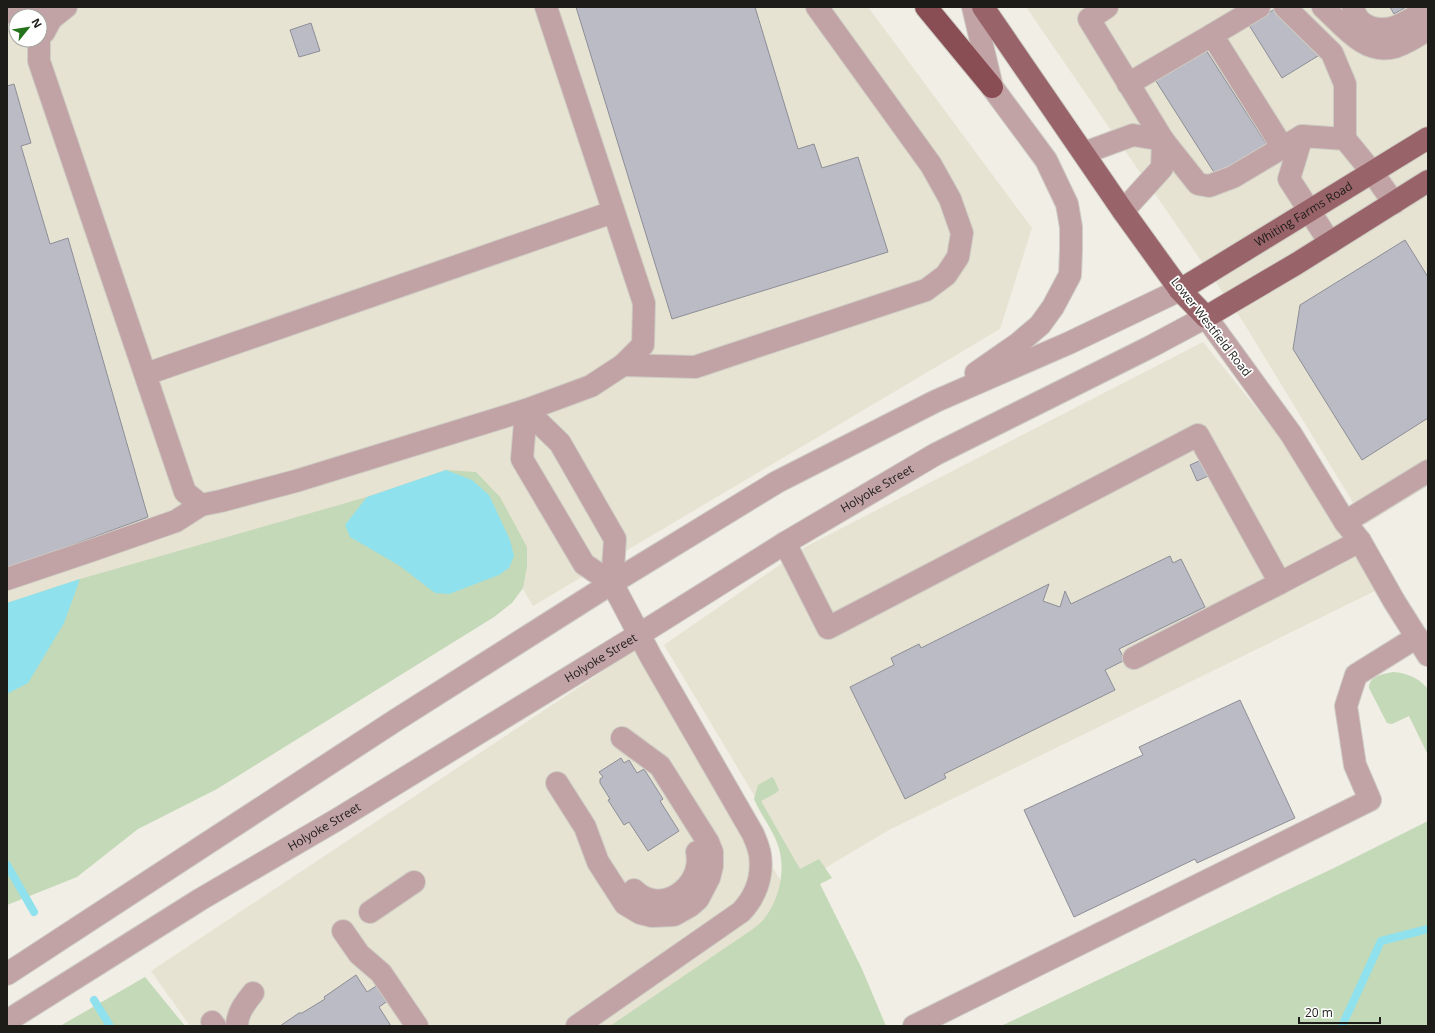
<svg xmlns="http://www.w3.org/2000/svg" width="1435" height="1033" font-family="'Open Sans',sans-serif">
<rect width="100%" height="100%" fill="#f0eee5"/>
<g fill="#e6e3d2" fill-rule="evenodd">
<path d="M 7,7 L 868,7 L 1032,228 L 1000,329 L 533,606 L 467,494 L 7,636 ZM 16,16 L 40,16 L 40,40 L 16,40 Z"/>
<path d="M 1026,7 L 1428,7 L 1428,486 L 1366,524 L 1242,320 Z"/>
<path d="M 1203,342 L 1283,441 L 1377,590 L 889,830 L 805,880 L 664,645 L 807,546 Z"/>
<path d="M 638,648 L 795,904 L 621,1026 L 190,1026 L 151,971 Z"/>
</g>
<g fill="#c4d9b7">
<path d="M 446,470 L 476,472 L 500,497 L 527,547 L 527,567 L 523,588 L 512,603 L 494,617 L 217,789 L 138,829 L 77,877 L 7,905 L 7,603 L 80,579 L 367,497 Z"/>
<path d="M 1393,672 C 1407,673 1419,678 1428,689 L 1428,755 L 1409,716 L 1392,724 L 1387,723 L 1369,688 C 1369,676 1383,674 1393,672 Z"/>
<path d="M 772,777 L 774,779 L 779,790 L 776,793 L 761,801 L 800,869 L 819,859 L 832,878 L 820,884 L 862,969 L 886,1026 L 610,1026 L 753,929 C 756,926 761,923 764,919 C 781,897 787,865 776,840 C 770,826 760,813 754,799 L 758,785 Z"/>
<path d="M 1428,821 L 1428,1026 L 1001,1026 L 1334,868 Z"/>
<path d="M 145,977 L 185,1026 L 60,1026 Z"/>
</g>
<g fill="#8fe1ee">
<path d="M 446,470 L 472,480 L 489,495 L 510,540 L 514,556 L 509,568 L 499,575 L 449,594 L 435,593 L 400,566 L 350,537 L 345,525 L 367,497 Z"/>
<path d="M 80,579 L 64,623 L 28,683 L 7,694 L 7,603 Z"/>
</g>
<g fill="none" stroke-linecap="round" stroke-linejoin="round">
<g stroke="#8fe1ee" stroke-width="8">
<path d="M 7,865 L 34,912"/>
<path d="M 94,1000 L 110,1026"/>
<path d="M 1342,1026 L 1381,941 L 1428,929"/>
</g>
</g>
<g fill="#babbc4" stroke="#8d8e97">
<path d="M 576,7 L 755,7 L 798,149 L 814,144 L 822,168 L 858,157 L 888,252 L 672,319 Z"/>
<path d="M 1278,7 L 1326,51 L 1282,78 L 1249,25 Z"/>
<path d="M 1390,7 L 1406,7 L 1394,14 Z"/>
<path d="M 311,23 L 320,51 L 299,57 L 290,30 Z"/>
<path d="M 1204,47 L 1267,145 L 1217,177 L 1154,78 Z"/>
<path d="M 14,84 L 31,143 L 21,146 L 50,244 L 68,238 L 148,517 L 7,569 L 7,86 Z"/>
<path d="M 1405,240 L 1428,277 L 1428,418 L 1362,460 L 1293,349 L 1300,305 Z"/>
<path d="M 1208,457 L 1215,473 L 1197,481 L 1190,465 Z"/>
<path d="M 1170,556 L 1173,563 L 1181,559 L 1205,607 L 1119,649 L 1125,660 L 1105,670 L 1115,690 L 944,774 L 946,778 L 905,799 L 850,687 L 894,665 L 891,658 L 919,644 L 921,648 L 1049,584 L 1043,601 L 1060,607 L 1065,591 L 1071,604 Z"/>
<path d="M 1240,700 L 1295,818 L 1197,863 L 1195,859 L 1074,917 L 1024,810 L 1143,755 L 1139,747 Z"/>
<path d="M 621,758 L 624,763 L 629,760 L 637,773 L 644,769 L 663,799 L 660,801 L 679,831 L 648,851 L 629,822 L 624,825 L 608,800 L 610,799 L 600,783 L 600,779 L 603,777 L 599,772 Z"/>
<path d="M 356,975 L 367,992 L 378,985 L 389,1000 L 379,1007 L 391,1026 L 280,1026 L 299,1013 L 302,1013 L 325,999 L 324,997 Z"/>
</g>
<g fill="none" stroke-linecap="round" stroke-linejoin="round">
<g stroke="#ceccc4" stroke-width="24">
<g id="minor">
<path d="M 973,7 L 992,87 L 1046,160 L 1067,204 L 1071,227 L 1071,250 L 1070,275 L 1053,307 L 1040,325 L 1019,343 L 976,373"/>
<path d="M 1107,7 L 1089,19 L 1163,140 L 1198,184 L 1209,186 L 1233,177 L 1302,136 L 1345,139 L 1372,172 L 1394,203"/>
<path d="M 1285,7 L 1332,53 L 1345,84 L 1345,139"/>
<path d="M 1323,7 C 1343,25 1365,56 1395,47 C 1407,43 1418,36 1428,29"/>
<path d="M 1353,7 C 1356,18 1360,23 1370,27 C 1392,35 1410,19 1428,9"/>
<path d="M 7,12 L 36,11 L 51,19"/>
<path d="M 44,32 L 51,19 L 66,7"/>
<path d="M 1212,35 L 1259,7"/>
<path d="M 39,40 L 39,61 L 185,492 L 201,505 L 221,501 L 296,481 L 526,410 L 591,386 L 623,365 L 643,345 L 644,303 L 546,7"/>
<path d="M 1128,84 L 1212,35 L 1283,148"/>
<path d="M 1302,136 L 1289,179 L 1330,243"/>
<path d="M 1084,153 L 1133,135 L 1163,140"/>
<path d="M 1123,211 L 1162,168 L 1163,140"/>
<path d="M 623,365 L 695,367 L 926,290 L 946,275 L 958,257 L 962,233 L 950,199 L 931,165 L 817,7"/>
<path d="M 146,374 L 613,212"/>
<path d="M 1345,522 L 1428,471"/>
<path d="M 785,543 L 828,628 L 1198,435 L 1280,583 L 1360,541"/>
<path d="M 7,579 L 93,550 L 176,521 L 201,505"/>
<path d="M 1134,658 L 1280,583"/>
<path d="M 557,783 L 585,827 L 598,862 L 625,904 L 640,913 L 652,916 L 674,915 L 690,906 L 698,899 L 709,878 L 712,866 L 712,852 L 708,842 L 660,766 L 622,738"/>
<path d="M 634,890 C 661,917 704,887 697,852"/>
<path d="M 370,912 L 414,882"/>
<path d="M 343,931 L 359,954 L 381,973 L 417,1026"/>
<path d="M 7,974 L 396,720 L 612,583 L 777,482 L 936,401 L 1069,343 L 1180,290"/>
<path id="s1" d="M 7,1021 L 201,899 L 338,819 L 640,634 L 785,543 L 936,454 L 1150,347 L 1206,317 L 1291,434 L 1345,522 L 1360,541 L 1394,601 L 1428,655"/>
<path d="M 212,1022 L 215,1026"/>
<path d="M 237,1026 C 237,1013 245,1003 253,993"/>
<path d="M 577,1026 L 741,912 C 756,896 763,876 760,855 C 759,848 756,841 753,834 L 651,657 L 612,583 L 584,564 L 522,459 L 526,410 L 560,443 L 615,539 L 612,583"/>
<path d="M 914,1026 L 1370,800 L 1355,765 L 1346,706 L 1356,675 L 1417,637"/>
</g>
</g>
<g stroke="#ceccc4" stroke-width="24">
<g id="major">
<path d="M 983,7 L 1123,211 L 1180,290 L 1206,317 L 1296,264 L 1428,181"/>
<path id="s2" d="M 1180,290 L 1428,138"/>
</g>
</g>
<g stroke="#ceccc4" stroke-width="24">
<path id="highway" d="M 926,7 L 992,87"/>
</g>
<use href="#minor" stroke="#c2a3a5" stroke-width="22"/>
<use href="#major" stroke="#996469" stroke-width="22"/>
<use href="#highway" stroke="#894d54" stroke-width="22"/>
</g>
<g text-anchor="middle" stroke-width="3.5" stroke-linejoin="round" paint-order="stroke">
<g font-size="12" fill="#1d1c19" stroke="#fff">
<text dy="4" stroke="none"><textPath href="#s2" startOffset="145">Whiting Farms Road</textPath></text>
<text transform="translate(1211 327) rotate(52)" y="4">Lower Westfield Road</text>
<text dy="4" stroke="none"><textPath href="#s1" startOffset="1020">Holyoke Street</textPath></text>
<text dy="4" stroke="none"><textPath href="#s1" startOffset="696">Holyoke Street</textPath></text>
<text dy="4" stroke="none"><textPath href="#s1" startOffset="372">Holyoke Street</textPath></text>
</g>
</g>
<rect width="1435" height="1033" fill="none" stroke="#1d1c19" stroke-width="16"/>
<g transform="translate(28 28) rotate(60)"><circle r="19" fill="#ffffff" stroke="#a5a4a3"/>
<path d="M0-3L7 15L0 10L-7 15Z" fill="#22731a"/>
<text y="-6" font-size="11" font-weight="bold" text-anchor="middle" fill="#1d1c19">N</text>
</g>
<path d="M1299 1017v6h81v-6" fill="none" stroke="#1d1c19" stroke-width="2"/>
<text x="1305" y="1017" font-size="12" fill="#1d1c19" stroke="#ffffff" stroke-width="3" paint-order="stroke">20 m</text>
</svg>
